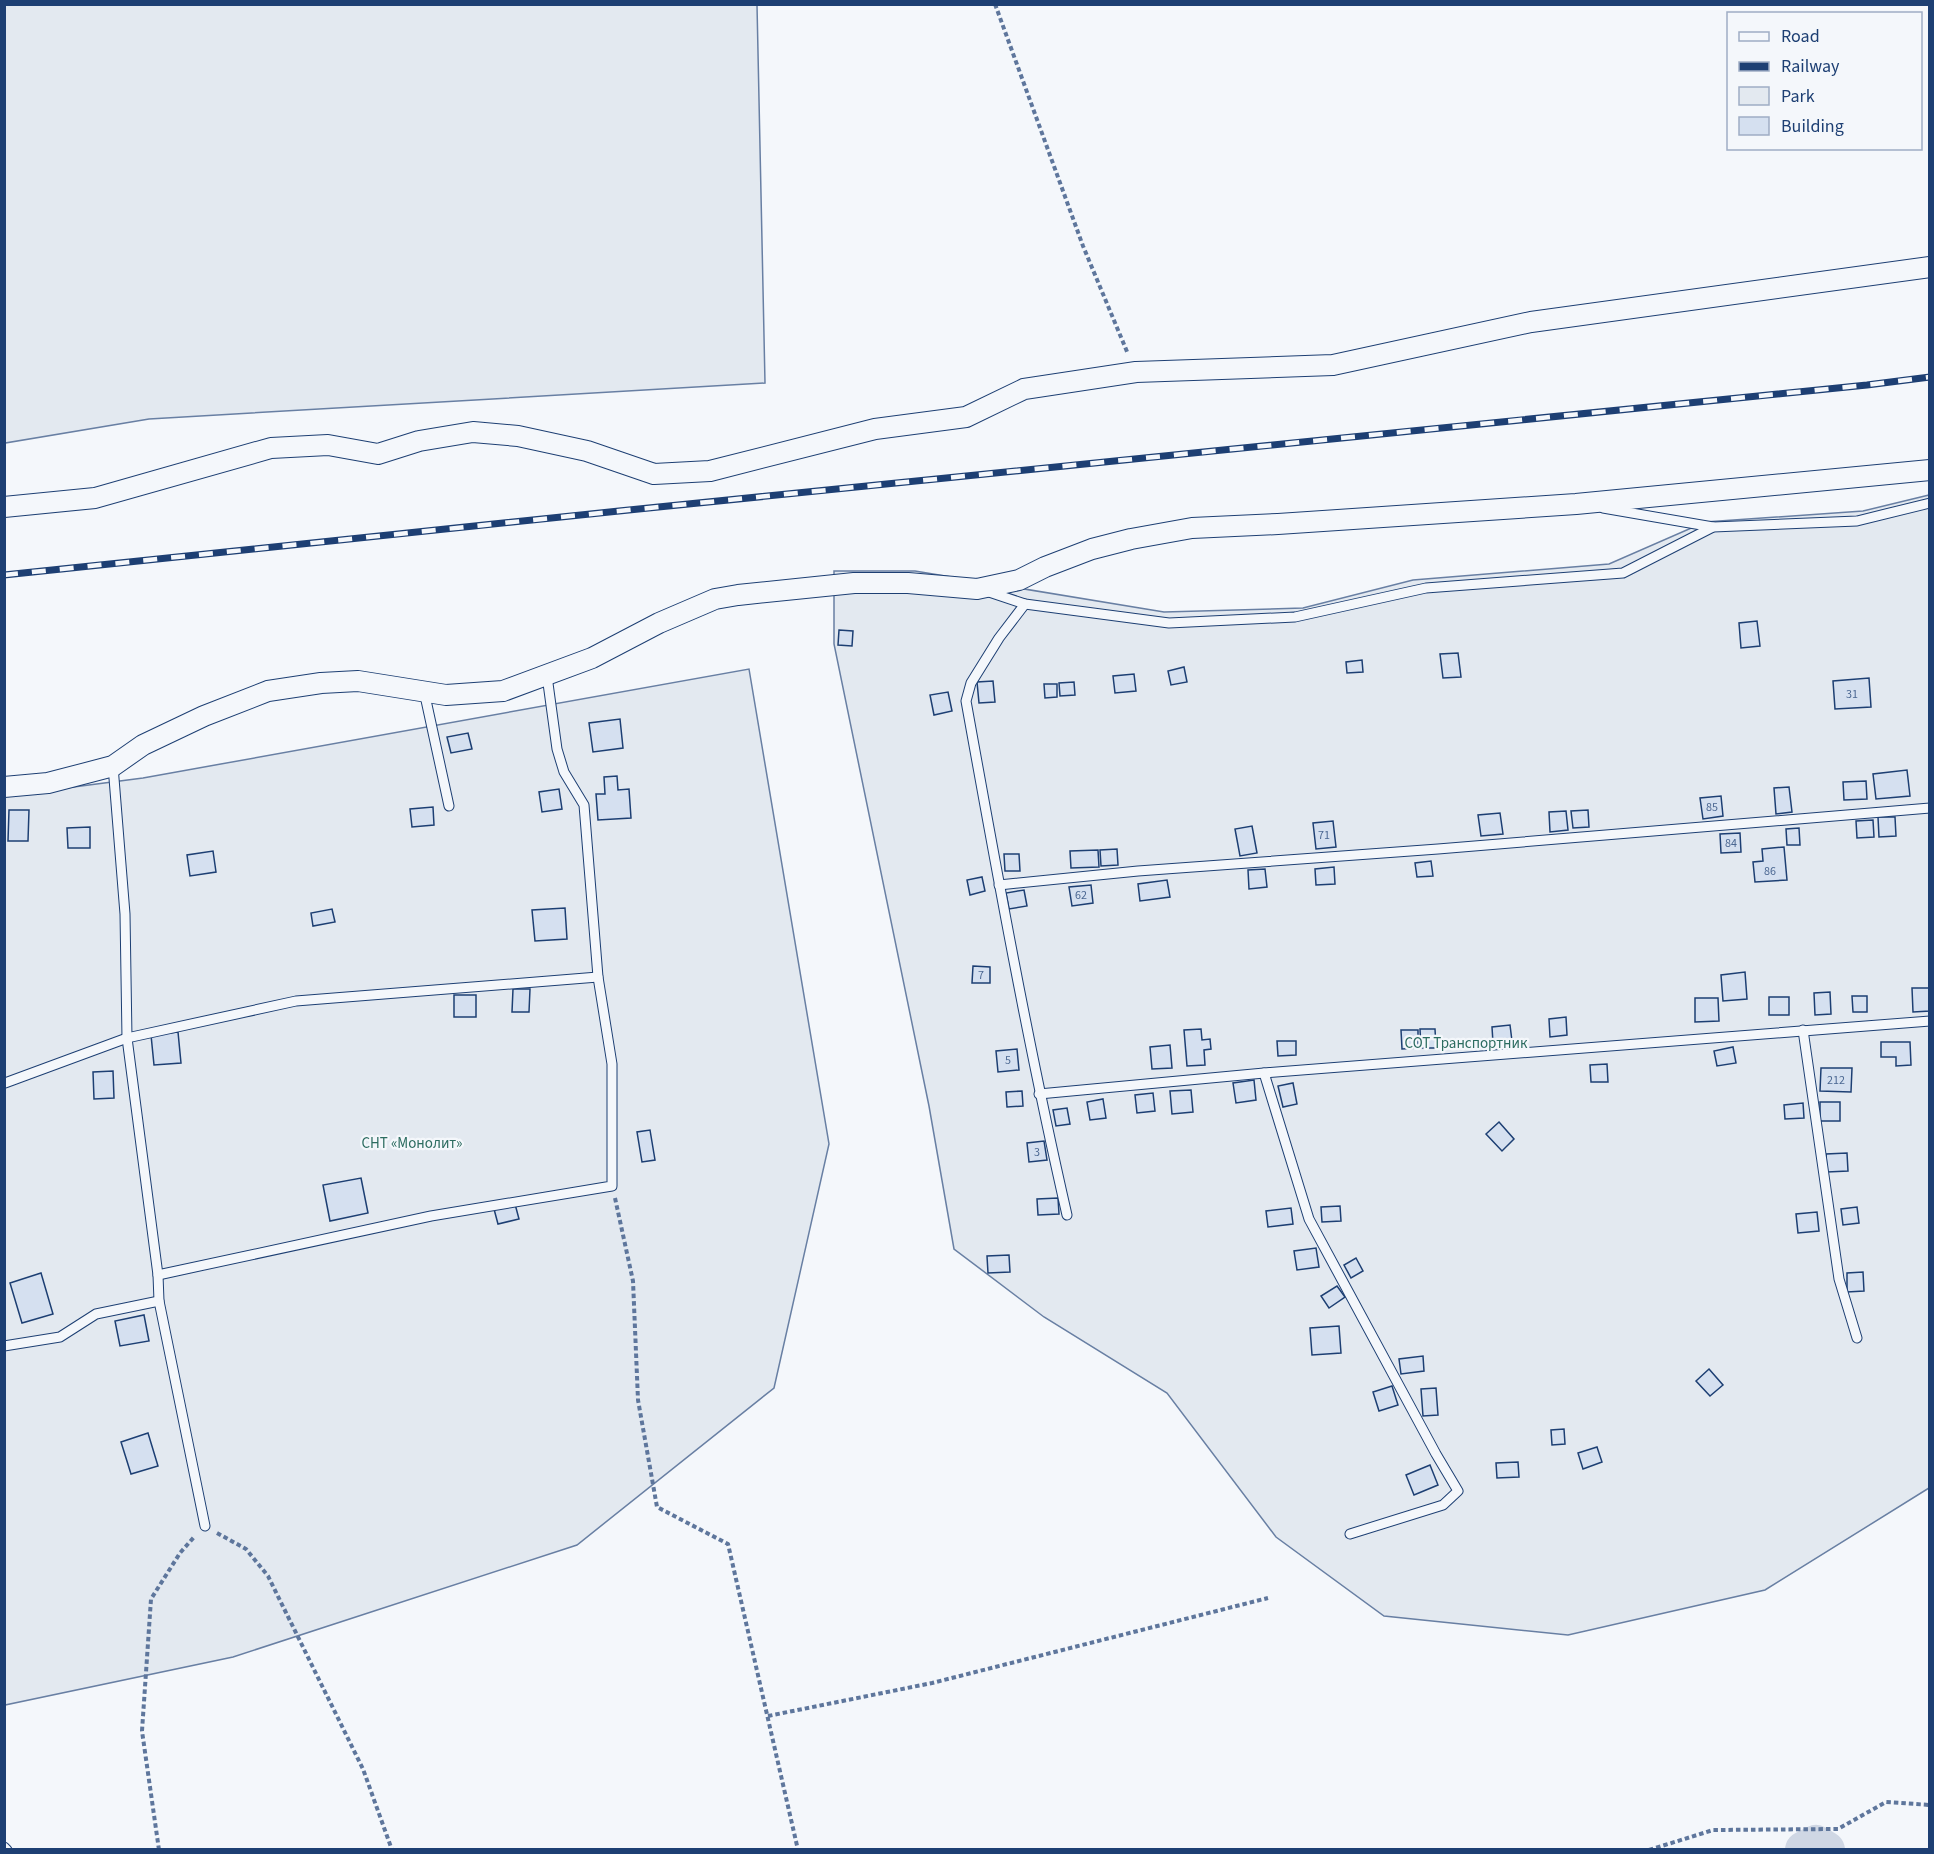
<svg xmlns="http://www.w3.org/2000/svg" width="1934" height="1854" font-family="'Source Sans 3',sans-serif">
<rect width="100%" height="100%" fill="#f4f7fb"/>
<g fill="#e3e9f0" stroke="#687fa3" stroke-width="1.5">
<path d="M 5,4 L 757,5 L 765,383 L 149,419 L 5,443 Z"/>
<path d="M 1929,495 L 1929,1488 L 1765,1590 L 1568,1635 L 1384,1616 L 1276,1537 L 1167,1393 L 1044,1317 L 954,1249 L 929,1106 L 834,644 L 834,571 L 915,571 L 1164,612 L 1303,608 L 1413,580 L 1609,564 L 1705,522 L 1863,511 Z"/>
<path d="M 749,669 L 829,1144 L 774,1388 L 577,1545 L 233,1657 L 5,1705 L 4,796 L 143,778 Z"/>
</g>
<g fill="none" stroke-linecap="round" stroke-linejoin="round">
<path stroke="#cfd7e4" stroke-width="38" d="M 1804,1850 L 1816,1844 L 1826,1850"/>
</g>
<g fill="#d5e0f0" stroke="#1d3f73" stroke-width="1.5">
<path d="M 1757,621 L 1760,646 L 1741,648 L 1739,623 Z"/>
<path d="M 839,630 L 853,631 L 852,646 L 838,645 Z"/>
<path d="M 1458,653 L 1461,677 L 1443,678 L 1440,654 Z"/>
<path d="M 1362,660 L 1363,672 L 1347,673 L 1346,662 Z"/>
<path d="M 1184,667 L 1187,682 L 1171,685 L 1168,671 Z"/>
<path d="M 1134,674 L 1136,691 L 1115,693 L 1113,676 Z"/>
<path d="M 1869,678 L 1871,707 L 1835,709 L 1833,681 Z"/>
<path d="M 993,681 L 995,702 L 979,703 L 977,682 Z"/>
<path d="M 1074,682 L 1075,695 L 1060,696 L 1059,683 Z"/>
<path d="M 1044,684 L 1057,684 L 1057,697 L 1045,698 Z"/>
<path d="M 948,692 L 952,711 L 934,715 L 930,695 Z"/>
<path d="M 620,719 L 623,748 L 593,752 L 589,723 Z"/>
<path d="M 468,733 L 472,749 L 451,753 L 447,737 Z"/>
<path d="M 1907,770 L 1910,796 L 1876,799 L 1873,774 Z"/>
<path d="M 617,776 L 618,790 L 629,789 L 631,818 L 598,820 L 596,794 L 605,794 L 604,777 Z"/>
<path d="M 1866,781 L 1867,799 L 1844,800 L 1843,782 Z"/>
<path d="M 1789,787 L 1792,812 L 1776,814 L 1774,788 Z"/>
<path d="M 559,789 L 562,809 L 542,812 L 539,792 Z"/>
<path d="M 1721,796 L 1723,816 L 1703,819 L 1700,798 Z"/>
<path d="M 433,807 L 434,825 L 412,827 L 410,809 Z"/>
<path d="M 9,810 L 29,810 L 28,841 L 8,841 Z"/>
<path d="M 1588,810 L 1589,827 L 1573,828 L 1571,811 Z"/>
<path d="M 1566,811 L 1568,830 L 1550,832 L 1549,812 Z"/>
<path d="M 1500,813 L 1503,834 L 1481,836 L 1478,815 Z"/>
<path d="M 1878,817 L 1895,817 L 1896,836 L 1879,837 Z"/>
<path d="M 1873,820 L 1874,837 L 1857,838 L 1856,821 Z"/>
<path d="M 1333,821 L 1336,847 L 1316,849 L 1313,823 Z"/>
<path d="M 1252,826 L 1257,853 L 1240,856 L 1235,829 Z"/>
<path d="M 90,827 L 90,848 L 68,848 L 67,828 Z"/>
<path d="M 1799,828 L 1800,845 L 1787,845 L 1786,829 Z"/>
<path d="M 1740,833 L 1741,852 L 1721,853 L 1720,834 Z"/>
<path d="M 1784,847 L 1787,880 L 1755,882 L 1753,862 L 1763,861 L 1762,849 Z"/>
<path d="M 1117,849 L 1118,865 L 1101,866 L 1100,850 Z"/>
<path d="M 1098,850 L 1099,867 L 1071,868 L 1070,851 Z"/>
<path d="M 213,851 L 216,872 L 190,876 L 187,855 Z"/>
<path d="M 1004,854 L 1019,854 L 1020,871 L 1005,871 Z"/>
<path d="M 1431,861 L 1433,876 L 1417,877 L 1415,863 Z"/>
<path d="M 1334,867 L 1335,884 L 1316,885 L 1315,869 Z"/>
<path d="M 1265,869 L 1267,887 L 1249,889 L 1248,870 Z"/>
<path d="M 982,877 L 985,891 L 970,895 L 967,880 Z"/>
<path d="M 1167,880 L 1170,897 L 1140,901 L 1138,884 Z"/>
<path d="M 1091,885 L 1093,903 L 1072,906 L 1069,887 Z"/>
<path d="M 1024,890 L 1027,906 L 1009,909 L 1006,893 Z"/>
<path d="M 565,908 L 567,939 L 535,941 L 532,910 Z"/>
<path d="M 332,909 L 335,922 L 313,926 L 311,913 Z"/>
<path d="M 973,966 L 990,967 L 990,983 L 972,983 Z"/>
<path d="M 1745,972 L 1747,999 L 1723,1001 L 1721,975 Z"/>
<path d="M 1912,988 L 1930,988 L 1930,1011 L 1913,1012 Z"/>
<path d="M 513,989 L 530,989 L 529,1012 L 512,1012 Z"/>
<path d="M 1830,992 L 1831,1014 L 1815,1015 L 1814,993 Z"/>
<rect x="454" y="995" width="22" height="22"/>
<path d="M 1852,996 L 1867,996 L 1867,1012 L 1853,1012 Z"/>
<rect x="1769" y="997" width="20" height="18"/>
<path d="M 1695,998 L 1718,998 L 1719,1021 L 1695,1022 Z"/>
<path d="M 1566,1017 L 1567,1035 L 1550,1037 L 1549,1019 Z"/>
<path d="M 1510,1025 L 1512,1041 L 1493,1043 L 1492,1027 Z"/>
<path d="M 1201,1029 L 1202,1040 L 1210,1039 L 1211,1049 L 1204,1050 L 1205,1065 L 1187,1066 L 1184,1030 Z"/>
<path d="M 1420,1029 L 1435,1029 L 1436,1048 L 1421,1048 Z"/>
<path d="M 1401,1030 L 1418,1030 L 1418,1048 L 1402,1049 Z"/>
<path d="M 178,1032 L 181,1063 L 154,1065 L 151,1035 Z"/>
<path d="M 1277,1041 L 1296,1041 L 1296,1055 L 1278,1056 Z"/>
<path d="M 1881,1042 L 1910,1042 L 1911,1065 L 1896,1066 L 1896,1057 L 1881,1057 Z"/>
<path d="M 1170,1045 L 1172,1068 L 1152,1069 L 1150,1047 Z"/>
<path d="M 1733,1047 L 1736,1063 L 1717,1066 L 1714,1051 Z"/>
<path d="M 1017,1049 L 1019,1070 L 998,1072 L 996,1051 Z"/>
<path d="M 1607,1064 L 1608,1082 L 1591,1082 L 1590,1065 Z"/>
<path d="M 1821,1068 L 1852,1068 L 1851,1092 L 1820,1091 Z"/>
<path d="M 113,1071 L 114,1098 L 94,1099 L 93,1072 Z"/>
<path d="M 1254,1080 L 1256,1100 L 1236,1103 L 1233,1083 Z"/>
<path d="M 1293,1083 L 1297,1104 L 1283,1107 L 1278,1086 Z"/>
<path d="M 1191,1090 L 1193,1112 L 1172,1114 L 1170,1091 Z"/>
<path d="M 1022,1091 L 1023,1106 L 1007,1107 L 1006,1092 Z"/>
<path d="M 1153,1093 L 1155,1111 L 1137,1113 L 1135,1095 Z"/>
<path d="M 1103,1099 L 1106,1118 L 1090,1120 L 1087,1102 Z"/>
<rect x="1820" y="1102" width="20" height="19"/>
<path d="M 1803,1103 L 1804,1118 L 1785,1119 L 1784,1105 Z"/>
<path d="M 1067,1108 L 1070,1124 L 1056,1126 L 1053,1110 Z"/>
<path d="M 1499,1122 L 1514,1139 L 1502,1151 L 1486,1134 Z"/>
<path d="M 650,1130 L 655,1160 L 642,1162 L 637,1132 Z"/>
<path d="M 1044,1141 L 1047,1160 L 1029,1162 L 1027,1143 Z"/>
<path d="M 1847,1153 L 1848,1171 L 1827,1172 L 1826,1154 Z"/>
<path d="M 361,1178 L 368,1213 L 330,1221 L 323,1185 Z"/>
<path d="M 1058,1198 L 1059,1214 L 1038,1215 L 1037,1199 Z"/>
<path d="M 515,1204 L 519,1219 L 498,1224 L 494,1209 Z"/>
<path d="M 1340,1206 L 1341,1221 L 1322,1222 L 1321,1207 Z"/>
<path d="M 1857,1207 L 1859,1223 L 1843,1225 L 1841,1209 Z"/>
<path d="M 1291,1208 L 1293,1224 L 1268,1227 L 1266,1211 Z"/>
<path d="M 1817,1212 L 1819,1231 L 1798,1233 L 1796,1214 Z"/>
<path d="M 1316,1248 L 1319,1267 L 1297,1270 L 1294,1251 Z"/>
<path d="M 1009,1255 L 1010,1272 L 988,1273 L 987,1256 Z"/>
<path d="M 1356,1258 L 1363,1271 L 1351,1278 L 1344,1265 Z"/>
<path d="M 1863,1272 L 1864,1291 L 1847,1292 L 1847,1273 Z"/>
<path d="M 41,1273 L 53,1314 L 22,1323 L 10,1283 Z"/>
<path d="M 1337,1286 L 1345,1297 L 1329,1308 L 1321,1296 Z"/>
<path d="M 144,1315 L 149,1341 L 120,1346 L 115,1321 Z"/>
<path d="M 1339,1326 L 1341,1353 L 1312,1355 L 1310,1328 Z"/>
<path d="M 1423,1356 L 1424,1371 L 1401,1374 L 1399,1359 Z"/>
<path d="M 1709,1369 L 1723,1385 L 1710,1396 L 1696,1381 Z"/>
<path d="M 1392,1386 L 1398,1405 L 1379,1411 L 1373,1392 Z"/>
<path d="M 1436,1388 L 1438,1415 L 1423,1416 L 1421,1389 Z"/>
<path d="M 1564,1429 L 1565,1444 L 1552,1445 L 1551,1430 Z"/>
<path d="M 148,1433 L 158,1466 L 131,1474 L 121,1442 Z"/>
<path d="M 1597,1447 L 1602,1462 L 1583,1469 L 1578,1453 Z"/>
<path d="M 1518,1462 L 1519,1477 L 1497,1478 L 1496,1463 Z"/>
<path d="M 1430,1465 L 1438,1485 L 1414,1495 L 1406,1475 Z"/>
</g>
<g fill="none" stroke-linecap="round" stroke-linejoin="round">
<g stroke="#1d3f73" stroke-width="11">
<g id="service">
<path d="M 1603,508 L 1713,527"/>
<path d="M 986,591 L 1025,604 L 1169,623 L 1295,617 L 1426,588 L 1623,573 L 1713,527 L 1857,521 L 1930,503"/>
<path d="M 1025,604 L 999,638 L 971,683 L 966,701 C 997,873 1028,1045 1067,1215"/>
<path d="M 424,691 L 449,806"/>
<path d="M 113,766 L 125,914 L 127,1038 L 158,1275 L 159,1301 L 205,1526"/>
<path d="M 999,885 L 1138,871 L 1438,849 L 1930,808"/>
<path d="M 1803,1030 L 1839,1279 L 1857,1338"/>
<path d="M 1264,1073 L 1309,1219 L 1436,1454 L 1458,1491 L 1443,1505 L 1350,1534"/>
<path d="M 5,1083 L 127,1038 L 296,1001 L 598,977"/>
<path d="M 1039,1094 L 1264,1073 L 1930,1021"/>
<path d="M 158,1275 L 431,1216 L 612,1186 L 612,1064 L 598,977 L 584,805 L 564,772 L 557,749 L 547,676"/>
<path d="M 4,1346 L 60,1337 L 96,1314 L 159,1301"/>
<path d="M 4,1847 L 7,1850"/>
</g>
</g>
<g stroke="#1d3f73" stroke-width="22">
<g id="minor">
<path d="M 4,507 L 95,498 L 271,448 L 328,445 L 378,454 L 419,441 L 473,432 L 518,436 L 587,451 L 654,474 L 710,471 L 875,429 L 966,417 L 1024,389 L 1136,372 L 1333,365 L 1531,322 L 1930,267"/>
<path d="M 4,787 L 48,783 L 113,766 L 143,745 L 204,716 L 268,691 L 321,683 L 358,681 L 446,695 L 503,691 L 592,658 L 659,623 L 715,599 L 738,595 L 854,583 L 908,583 L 977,589 L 1019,580 L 1045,567 L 1092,549 L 1131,539 L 1192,528 L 1278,524 L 1576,504 L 1930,470"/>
</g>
</g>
<g stroke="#5e769c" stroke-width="4" stroke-dasharray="4.5 3" stroke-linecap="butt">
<path d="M 995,4 L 1083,246 L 1128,354"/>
<path d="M 615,1198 L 633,1281 L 638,1400 L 657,1507 L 728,1544 L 798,1850"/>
<path d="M 217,1533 L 246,1549 L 268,1576 L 363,1769 L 392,1850"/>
<path d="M 768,1716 L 932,1683 L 1268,1598"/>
<path d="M 159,1850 L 142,1731 L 151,1599 L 180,1553 L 195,1536"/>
<path d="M 1649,1850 L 1713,1830 L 1838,1829 L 1886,1802 L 1930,1805"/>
</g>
<use href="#service" stroke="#f4f7fb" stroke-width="9"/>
<use href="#minor" stroke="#f4f7fb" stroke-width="20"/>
<g stroke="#1d3f73" stroke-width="7">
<path id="rail" d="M 4,575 L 619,511 L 1867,385 L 1930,377"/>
</g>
<use href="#rail" stroke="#f4f7fb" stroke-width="4.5" stroke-dasharray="14" stroke-linecap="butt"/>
</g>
<g text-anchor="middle" stroke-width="4.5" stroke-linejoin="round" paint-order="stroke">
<g font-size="12" fill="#4b6792">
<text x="1852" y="698">31</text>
<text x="1712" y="811">85</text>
<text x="1324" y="839">71</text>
<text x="1731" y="847">84</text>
<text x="1770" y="875">86</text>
<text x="1081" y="899">62</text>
<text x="981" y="979">7</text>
<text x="1008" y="1064">5</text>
<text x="1836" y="1084">212</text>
<text x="1037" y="1156">3</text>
</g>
<g font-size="15" fill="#2c6c60" stroke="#f4f7fb">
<text x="1466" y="1048">СОТ Транспортник</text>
<text x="412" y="1148">СНТ «Монолит»</text>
</g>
</g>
<rect width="1934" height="1854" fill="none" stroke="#1d3f73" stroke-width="12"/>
<rect x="1727" y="12" width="195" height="138" fill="#f4f7fb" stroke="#9eadc5" stroke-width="1.5"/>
<rect x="1739" y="32" width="30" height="9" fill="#f4f7fb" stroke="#9eadc5" stroke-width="1.5"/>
<text x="1781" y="42" font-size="18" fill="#1d3f73">Road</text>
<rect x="1739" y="62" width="30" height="9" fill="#1d3f73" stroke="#9eadc5" stroke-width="1.5"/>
<text x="1781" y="72" font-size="18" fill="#1d3f73">Railway</text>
<rect x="1739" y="87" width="30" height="18" fill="#e3e9f0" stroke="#9eadc5" stroke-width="1.5"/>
<text x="1781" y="102" font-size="18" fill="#1d3f73">Park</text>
<rect x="1739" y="117" width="30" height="18" fill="#d5e0f0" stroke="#9eadc5" stroke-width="1.5"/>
<text x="1781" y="132" font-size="18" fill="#1d3f73">Building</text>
</svg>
